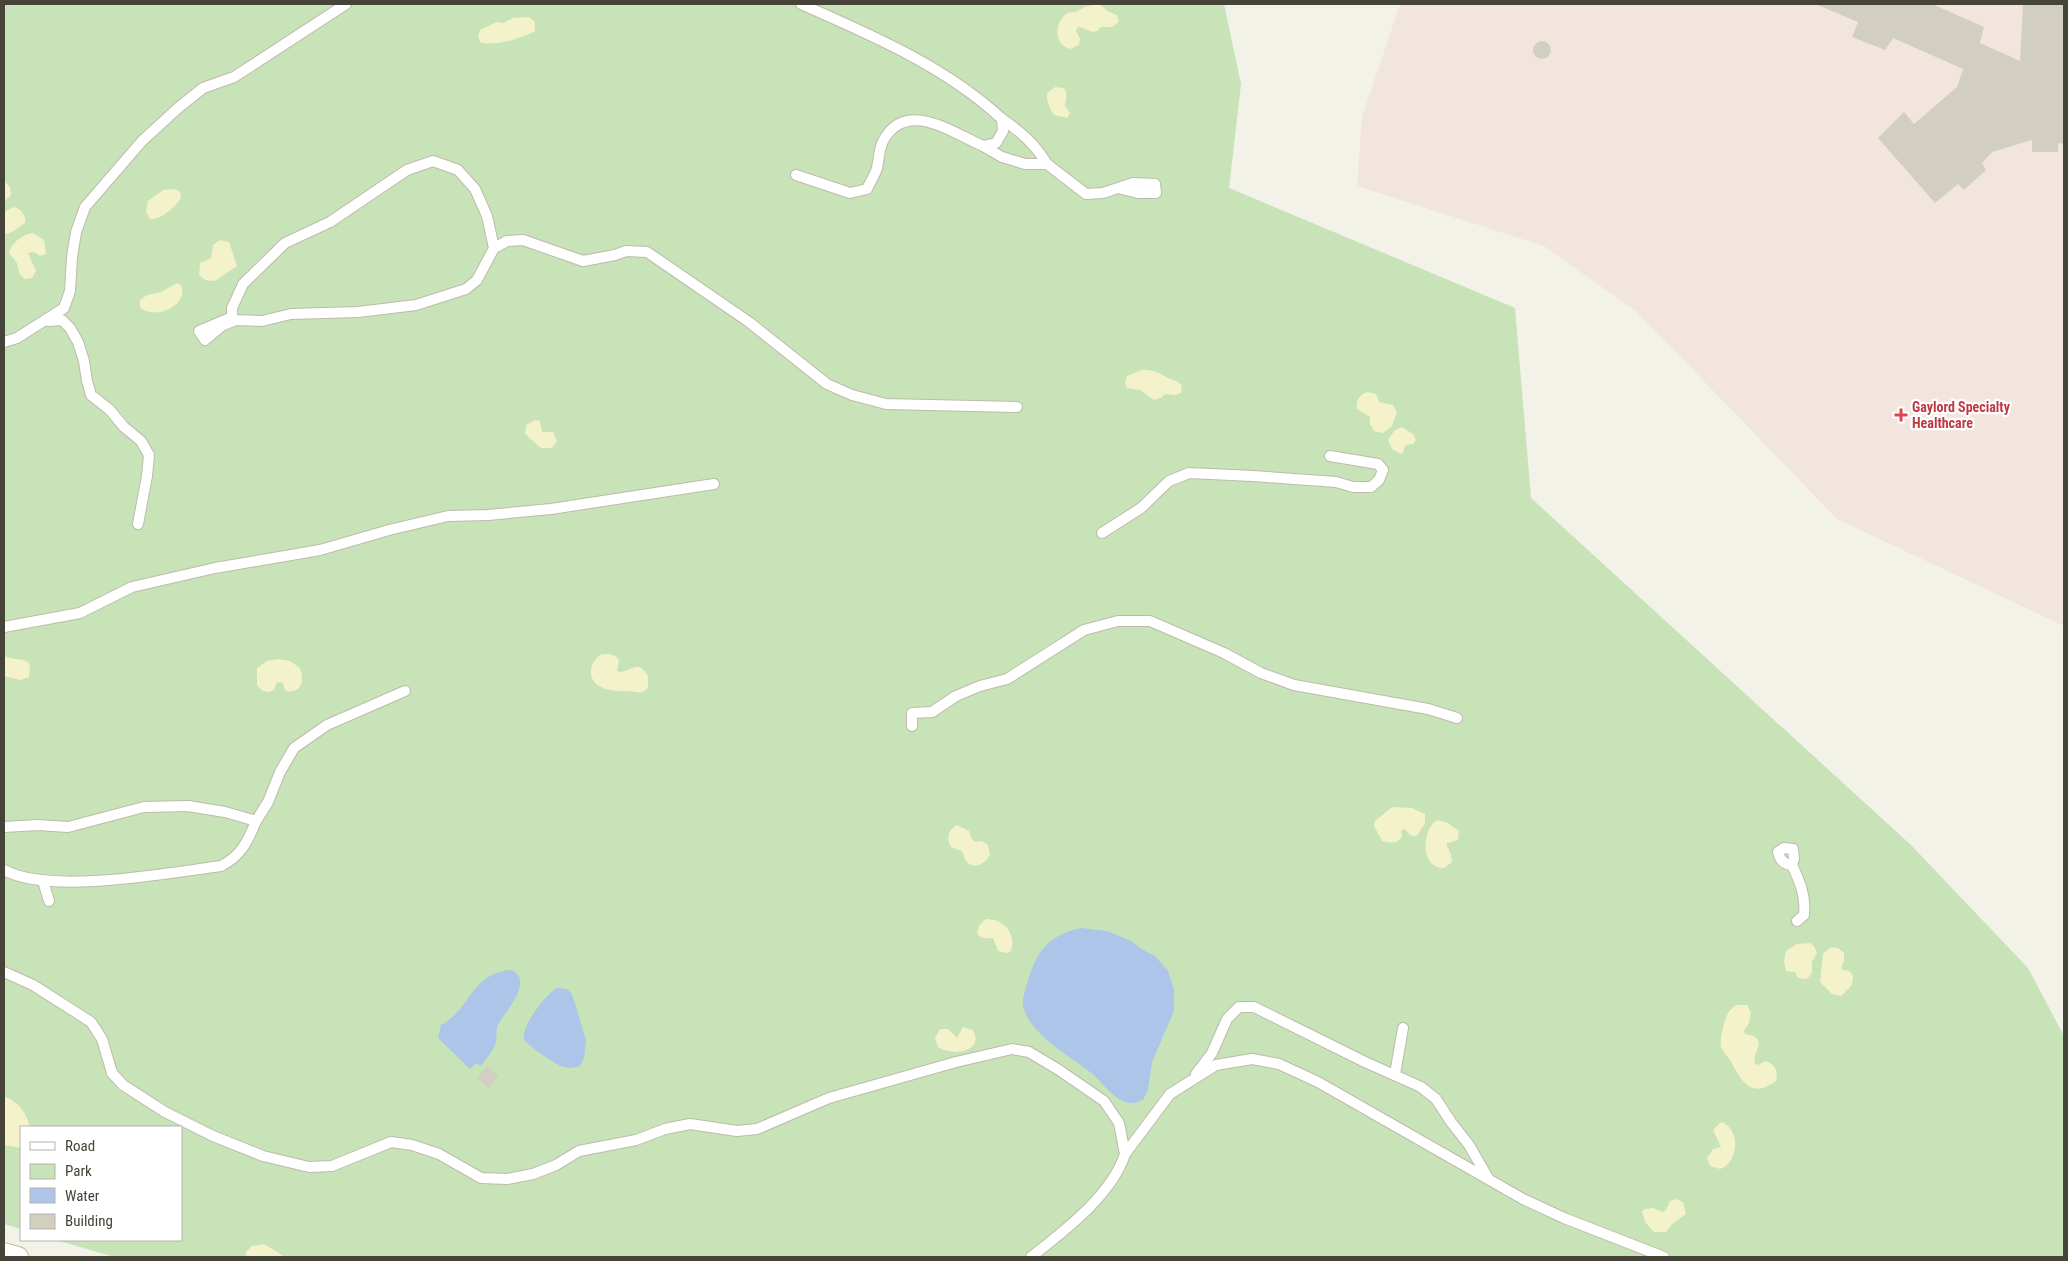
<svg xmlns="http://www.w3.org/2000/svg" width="2068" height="1261" font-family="'Roboto Condensed',sans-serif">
<rect width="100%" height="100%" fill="#f3f2e9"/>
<path fill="#f2e5de" d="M 1400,4 L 2064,4 L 2064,626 L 1837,519 L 1637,312 L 1544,246 L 1357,186 L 1362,117 Z"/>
<path fill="#c7e3b7" d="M 4,4 L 1224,4 L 1241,84 L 1229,188 L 1515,308 L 1531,498 L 1911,845 L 2028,968 L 2064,1036 L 2064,1257 L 114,1257 L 56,1240 L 181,1240 L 181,1127 L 21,1127 L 21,1229 L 4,1224 Z"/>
<g fill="#f3f2ca">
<path d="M 1100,4 L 1107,11 L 1117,15 L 1119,22 L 1112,27 L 1101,27 C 1093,37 1088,28 1078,27 L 1076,31 L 1080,39 L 1079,45 L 1070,49 C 1054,45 1054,23 1066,14 C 1070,11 1074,13 1078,11 C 1085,6 1091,5 1100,4 Z"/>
<path d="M 529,17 L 535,22 L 535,31 C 524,38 491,47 480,42 L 478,37 L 480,30 L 497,22 L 503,23 L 513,18 Z"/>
<path d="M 1055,87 L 1064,88 C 1068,95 1066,99 1065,106 L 1070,113 L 1067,118 L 1054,115 C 1050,110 1046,99 1047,93 Z"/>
<path d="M 4,181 L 10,187 L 11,195 L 4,202 Z"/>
<path d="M 175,189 L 180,192 L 181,198 C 175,207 161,220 150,219 L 146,212 L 148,201 L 163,190 Z"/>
<path d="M 14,207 C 21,209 26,215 25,223 L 12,232 L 4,235 L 4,212 Z"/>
<path d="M 33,233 L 44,240 L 46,254 L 40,256 L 34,252 L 28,253 L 36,271 L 32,278 L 25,279 L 20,275 L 17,263 L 9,253 C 11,243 23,234 33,233 Z"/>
<path d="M 220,240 L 229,242 L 237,266 L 215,281 L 205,280 L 199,275 L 200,263 L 211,258 L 213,245 Z"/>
<path d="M 177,283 L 181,285 C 190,306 153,321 140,307 L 140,300 L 147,295 L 161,292 Z"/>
<path d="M 1141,370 C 1153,369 1158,373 1168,378 C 1174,381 1178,380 1182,386 L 1181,393 L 1176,395 L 1165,394 L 1161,398 L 1154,400 L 1140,390 L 1127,388 L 1125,383 L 1127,376 Z"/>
<path d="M 1368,392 L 1376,394 L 1379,402 L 1393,405 L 1397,412 L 1392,426 L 1383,433 L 1374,431 L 1370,424 L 1370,417 L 1357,409 C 1356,401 1359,394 1368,392 Z"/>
<path d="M 535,420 L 540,421 L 542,432 L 553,432 L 557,441 L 552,448 L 541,448 L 525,434 L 526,425 Z"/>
<path d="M 1402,427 L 1413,434 L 1416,440 L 1413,444 L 1405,445 L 1403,453 L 1401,454 L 1392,449 L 1388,440 L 1395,430 Z"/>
<path d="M 602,654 C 610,654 614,653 619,660 L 617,670 L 619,672 C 632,671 638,659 648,676 L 648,688 C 640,696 635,691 626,691 C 616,691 608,691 599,686 C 586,678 590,660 602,654 Z"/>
<path d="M 4,655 C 11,661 20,657 28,662 L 30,667 L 29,677 L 20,680 L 4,676 Z"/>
<path d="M 277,659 L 290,661 L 300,668 C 305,682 301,694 285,691 L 283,683 L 277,682 L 274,690 C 267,694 261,691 257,685 L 257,668 L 267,661 Z"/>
<path d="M 1392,807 L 1412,808 L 1425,814 L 1425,823 L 1417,836 L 1412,836 L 1404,829 L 1401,830 L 1402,836 C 1399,844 1389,843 1382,841 L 1374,826 L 1375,821 Z"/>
<path d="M 1438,820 L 1448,823 L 1459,831 L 1458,840 L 1447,843 L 1447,846 L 1451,854 L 1452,862 L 1444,868 C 1417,868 1424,824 1438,820 Z"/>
<path d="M 957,825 L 969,831 L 972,839 L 975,842 L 982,841 L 988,845 L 990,855 C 986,862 976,870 968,863 C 964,860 964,855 962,851 L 951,847 C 946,839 948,829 957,825 Z"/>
<path d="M 987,919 C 1004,919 1017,934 1011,951 L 1007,953 L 998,951 L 993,938 C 990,938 987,939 984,938 C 972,936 979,922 987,919 Z"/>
<path d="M 1810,943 L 1814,946 L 1817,953 L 1812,962 L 1812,972 L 1810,976 L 1806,979 L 1798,978 L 1795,972 L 1786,971 L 1784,961 L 1786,951 L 1797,944 Z"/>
<path d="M 1831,947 L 1838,948 L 1844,953 L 1844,961 L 1841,968 L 1842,970 L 1849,971 L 1853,975 L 1852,985 L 1841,996 L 1832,994 L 1820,982 L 1823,954 Z"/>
<path d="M 1736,1005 L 1747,1005 L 1751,1013 L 1749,1023 L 1744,1031 L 1745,1034 C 1771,1038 1751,1052 1755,1064 L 1758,1065 L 1765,1061 C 1776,1064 1778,1071 1776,1081 C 1750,1100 1741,1080 1730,1060 C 1727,1056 1723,1051 1721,1047 C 1719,1041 1725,1018 1728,1013 C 1730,1010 1733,1007 1736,1005 Z"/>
<path d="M 963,1027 L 973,1030 C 974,1034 977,1037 975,1042 C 970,1055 947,1053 938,1047 L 935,1038 L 940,1029 L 948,1029 L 957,1038 Z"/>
<path d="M 4,1097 C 18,1100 27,1114 30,1127 L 21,1127 L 21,1148 L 4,1145 Z"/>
<path d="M 1721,1122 C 1741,1128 1739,1163 1720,1169 L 1710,1166 L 1707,1158 L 1713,1149 L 1721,1147 L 1713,1130 Z"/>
<path d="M 1676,1199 L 1683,1202 L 1686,1214 L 1671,1225 L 1666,1232 L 1654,1232 L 1645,1222 L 1642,1211 L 1645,1209 L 1653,1208 L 1663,1212 L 1666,1210 L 1670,1201 Z"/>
<path d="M 264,1244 L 285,1257 L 246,1257 L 246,1252 L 252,1246 Z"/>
</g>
<g fill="#acc5e9">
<path d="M 1081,928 L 1107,931 L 1131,941 L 1143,950 L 1155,956 L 1168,971 L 1174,989 L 1174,1011 L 1152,1062 L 1148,1090 L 1143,1100 C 1139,1101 1133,1104 1129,1103 C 1112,1099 1103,1082 1090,1072 C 1070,1056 1029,1034 1023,1006 C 1022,1000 1025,990 1027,984 C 1036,952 1048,935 1081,928 Z"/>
<path d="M 511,970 C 536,981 503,1013 497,1027 C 496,1032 497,1038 496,1043 C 493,1051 486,1059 481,1066 L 476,1063 L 470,1069 L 438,1038 L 441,1025 C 472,1008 470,974 511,970 Z"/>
<path d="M 557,988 L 567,989 L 572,994 L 586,1040 L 584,1058 L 580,1066 C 574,1068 568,1069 561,1066 C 554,1063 526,1045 524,1039 C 521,1026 546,994 557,988 Z"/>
</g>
<g fill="#d3cfc0">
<path d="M 1815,4 L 1932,4 L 1984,27 L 1980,43 L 2020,61 L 2023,4 L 2064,4 L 2064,144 L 2058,143 L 2058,152 L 2032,152 L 2032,140 L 1992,152 L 1982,163 L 1986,170 L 1964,190 L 1958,184 L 1935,203 L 1878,138 L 1904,112 L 1914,124 L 1957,87 L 1963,69 L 1893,38 L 1885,50 L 1852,37 L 1858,22 Z"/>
<circle cx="1542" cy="50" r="9"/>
<path d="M 487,1066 L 498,1076 L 488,1088 L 477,1078 Z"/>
</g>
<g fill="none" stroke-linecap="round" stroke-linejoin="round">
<g stroke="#bebbad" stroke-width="12">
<g id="lane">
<path d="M 1002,119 C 1021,132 1035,144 1047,164"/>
<path d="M 983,146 L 1002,157 L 1025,164 L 1047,164 L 1086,194 L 1103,193 L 1133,183 L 1155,184 L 1156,193 L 1138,193 L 1118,188"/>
<path d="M 796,175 L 850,193 L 867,189 C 870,182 875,175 877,168 C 879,159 879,149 883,141 C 906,98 953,133 983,146 L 996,143 L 1003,131 L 1002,119 C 945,66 871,35 801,4"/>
<path d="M 494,248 L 487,216 L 475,189 L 458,170 L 433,161 L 407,170 L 330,222 L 285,243 L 243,284 L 232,308 L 232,317 L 199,331 L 205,340 L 223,325 L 236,320 L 262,321 L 291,314 L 358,312 L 416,305 L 466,289 L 477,280 L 494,248 L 507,241 L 523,240 L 583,261 L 615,255 L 626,251 L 647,252 L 749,322 L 827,384 L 852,395 L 886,404 L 1017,407"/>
<path d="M 48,321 L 62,320 L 70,328 L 78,342 L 84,361 L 87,381 L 91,395 L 110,410 L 124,427 L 141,441 L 149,455 L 147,476 L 138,524"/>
<path d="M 4,342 L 17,338 L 64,308 L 70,291 L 72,257 L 76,232 L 85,207 L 142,141 L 178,108 L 203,88 L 234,77 L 346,4"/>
<path d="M 1102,533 L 1141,508 L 1169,481 L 1189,473 L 1253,476 L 1336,482 L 1353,487 L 1371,487 L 1379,480 L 1383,470 L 1378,464 L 1330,456"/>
<path d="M 4,627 L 80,613 L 132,587 L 215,568 L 320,550 L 389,530 L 448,516 L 488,515 L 551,509 L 714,484"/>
<path d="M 912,726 L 912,713 L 932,712 L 956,696 L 980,686 L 1007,679 L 1084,630 L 1118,621 L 1150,621 L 1224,653 L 1261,673 L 1294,685 L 1428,709 L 1457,718"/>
<path d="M 4,827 L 38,825 L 68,827 L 144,807 L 188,806 L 225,812 L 256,821 L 268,802 L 280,772 L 294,748 L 327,725 L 405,691"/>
<path d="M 1792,865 C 1783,864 1780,860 1778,852 L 1784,848 L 1793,849 L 1794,859 L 1792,865 C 1800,882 1806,896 1804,915 L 1797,921"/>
<path d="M 4,870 C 50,895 168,873 221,866 C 241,856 248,841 256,821"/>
<path d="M 43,881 L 49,901"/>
<path d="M 4,972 L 33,985 L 91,1022 L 102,1039 L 112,1073 L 123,1085 L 165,1112 L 213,1136 L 263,1156 L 309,1167 L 332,1166 L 391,1142 L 412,1145 L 439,1154 L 481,1178 L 507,1179 L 533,1174 L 556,1165 L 579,1151 L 636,1140 L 665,1129 L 690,1124 L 737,1131 L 757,1129 L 829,1098 L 956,1062 L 1012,1049 L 1029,1052 L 1059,1070 L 1104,1101 L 1119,1123 L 1125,1154"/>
<path d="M 1196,1074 L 1212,1053 L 1227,1019 L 1239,1007 L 1254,1007 L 1365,1062 L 1421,1087 L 1436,1099 L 1451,1122 L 1469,1145 L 1488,1178"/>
<path d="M 1395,1074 L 1403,1028"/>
<path d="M 1031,1257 C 1064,1231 1112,1195 1125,1154 L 1170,1094 L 1216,1065 L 1252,1059 L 1279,1064 L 1318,1082 L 1523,1199 L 1564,1218 L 1664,1257"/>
</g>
</g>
<g stroke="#bebbad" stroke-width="22">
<path id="street" d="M 4,1253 L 18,1257"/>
</g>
<use href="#lane" stroke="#fff" stroke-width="10"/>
<use href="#street" stroke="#fff" stroke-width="20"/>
</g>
<path fill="#e0444e" stroke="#fff" stroke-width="2" d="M1898.5 407.5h5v5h5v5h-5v5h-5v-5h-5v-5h5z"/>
<g text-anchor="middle" stroke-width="4.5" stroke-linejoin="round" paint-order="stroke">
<g font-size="14" font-weight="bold" fill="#be3a42" stroke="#fff" text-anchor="start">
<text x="1912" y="412">Gaylord Specialty<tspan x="1912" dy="16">Healthcare</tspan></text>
</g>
</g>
<rect width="2068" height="1261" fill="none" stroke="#464338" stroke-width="10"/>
<rect x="20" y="1126" width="162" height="115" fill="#ffffff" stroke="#b5b4af"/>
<rect x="30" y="1142" width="25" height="8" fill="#ffffff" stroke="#b5b4af"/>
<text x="65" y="1151" font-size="15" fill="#464338">Road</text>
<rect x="30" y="1164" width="25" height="15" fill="#c7e3b7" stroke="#b5b4af"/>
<text x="65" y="1176" font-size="15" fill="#464338">Park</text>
<rect x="30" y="1188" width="25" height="15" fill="#acc5e9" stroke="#b5b4af"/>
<text x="65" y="1201" font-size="15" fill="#464338">Water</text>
<rect x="30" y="1214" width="25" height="15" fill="#d3cfc0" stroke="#b5b4af"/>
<text x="65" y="1226" font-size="15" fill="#464338">Building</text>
</svg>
